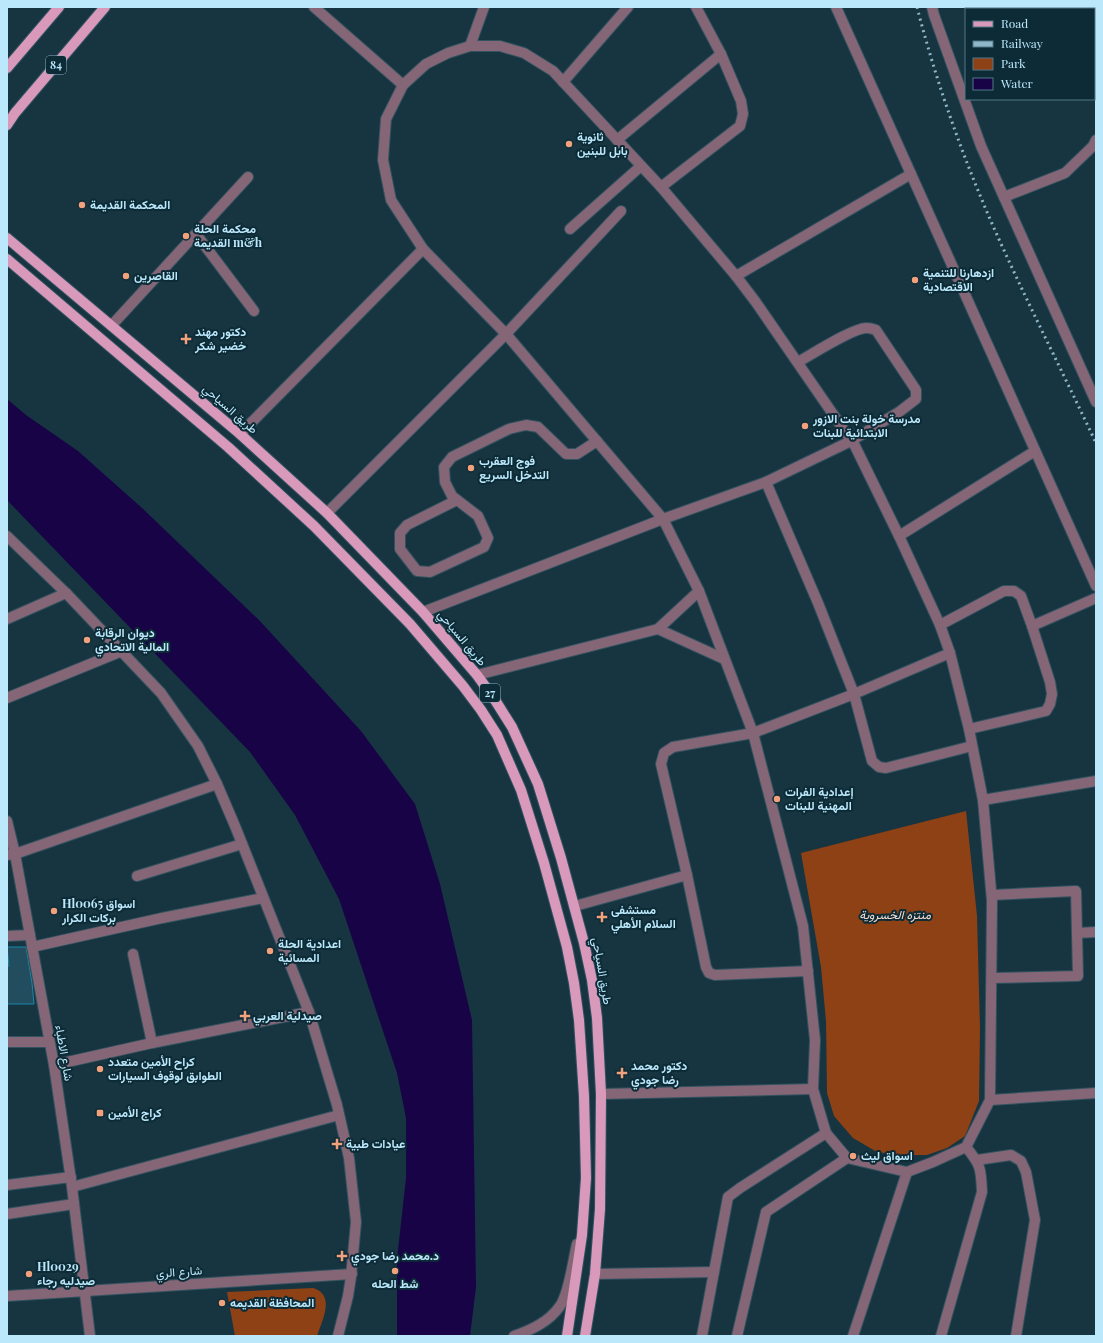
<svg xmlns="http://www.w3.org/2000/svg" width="1103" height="1343" font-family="'Playfair Display',Vazirmatn,serif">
<rect width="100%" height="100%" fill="#173541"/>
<g fill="#8e4115">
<path d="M 966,811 L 977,916 L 980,1029 L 979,1101 L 965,1136 L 947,1148 L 927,1155 L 900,1155 L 877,1152 L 853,1138 L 834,1116 L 827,1093 L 826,1021 L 821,967 L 801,853 Z"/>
<path d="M 313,1288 C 336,1295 322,1320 317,1336 L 235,1336 L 227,1292 Z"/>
</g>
<path fill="#180347" d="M 7,399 L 26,415 L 78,451 L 142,508 L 259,620 L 361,731 L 415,804 L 440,884 L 472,1020 L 476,1287 L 470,1336 L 397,1336 L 397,1259 L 406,1178 L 406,1118 L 397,1073 L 339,899 L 295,815 L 250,752 L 7,500 Z"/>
<path fill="#214d5e" stroke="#1d86a9" d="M 7,947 L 26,947 L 32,983 L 34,1004 L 7,1004 L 7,966 L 9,966 Z"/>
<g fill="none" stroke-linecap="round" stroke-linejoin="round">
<g stroke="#31525f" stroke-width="12">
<g id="minor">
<path d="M 314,7 L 403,85"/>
<path d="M 836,7 L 1096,586"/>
<path d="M 932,7 L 934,15 L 981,146 L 1096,402"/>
<path d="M 1087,7 L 1087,9"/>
<path d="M 1094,22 L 1096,22"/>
<path d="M 470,46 L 500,46 L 524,53 L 553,71 L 661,187 L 736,276 L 755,301 L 855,446 L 899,536 L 940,625 L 950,653 L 969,729 L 983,800 L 992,901 L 990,1100 L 966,1147 L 933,1162 L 907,1172 L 847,1158 L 826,1133 L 813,1089 L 815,1040 L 803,926 L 753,733 L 699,591 L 663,519 L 506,334 L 423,249 L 391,200 L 383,160 L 386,119 L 403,85 L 426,64 L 448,53 Z"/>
<path d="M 470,46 L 484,7"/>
<path d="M 1094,73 L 1096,85"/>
<path d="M 563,82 L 628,7"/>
<path d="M 617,140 L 721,54"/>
<path d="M 661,187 L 740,126 L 743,114 L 741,101 L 721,54 L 696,7"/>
<path d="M 1004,197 L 1065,173 L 1093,146 L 1096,140"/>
<path d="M 570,229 L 641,166"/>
<path d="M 196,234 L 254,311"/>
<path d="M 736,276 L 911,174"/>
<path d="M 112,325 L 248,177"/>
<path d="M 240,434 L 423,249"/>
<path d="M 766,482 L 818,603 L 854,694 L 872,761 L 879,767 L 886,768 L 972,746"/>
<path d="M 457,500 L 407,525 L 400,533 L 400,549 L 417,571 L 430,572 L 484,547 L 488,538 L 478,516 L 452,496 L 445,482 L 444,467 L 452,457 L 509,429 L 526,425 L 538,427 L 566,454 L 577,454 L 597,441"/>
<path d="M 327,513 L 506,334 L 621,211"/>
<path d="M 7,536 L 66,593 L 161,693 L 198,746 L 217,784 L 235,826 L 309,1012 L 337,1105 L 349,1158 L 356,1222 L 351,1277 L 348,1296 L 338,1336"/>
<path d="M 899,536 L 1035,451"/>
<path d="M 423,612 L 663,519 L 766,482 L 851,441 L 899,412 L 916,399 L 916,390 L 876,330 C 873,329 870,328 867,328 C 854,327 811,355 798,362"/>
<path d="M 7,619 L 66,593"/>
<path d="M 940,625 L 1004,591 L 1014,591 L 1021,596 L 1032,626 L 1050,682 L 1052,694 L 1050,704 L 1046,711 L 969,729"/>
<path d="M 1032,626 L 1096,598"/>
<path d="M 658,629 L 724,659"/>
<path d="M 477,675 L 658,629 L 699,591"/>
<path d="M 7,698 L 122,651"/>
<path d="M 983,800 L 1096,781"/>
<path d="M 7,821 L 15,854 L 54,1065 L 72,1187 L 90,1336"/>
<path d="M 7,855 L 15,854 L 217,784"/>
<path d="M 137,876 L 242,844"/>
<path d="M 575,906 L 687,875"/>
<path d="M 1077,933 L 1096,932"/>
<path d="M 7,936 L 30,935"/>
<path d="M 32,947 L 162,918 L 263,898"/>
<path d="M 133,954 L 152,1043"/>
<path d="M 808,971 L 715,975 L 709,973 L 706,967 L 687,875 L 661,764 L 664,753 L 673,747 L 753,733 L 854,694 L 950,653"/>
<path d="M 992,978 L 1078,976 L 1076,891 L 992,895"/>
<path d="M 7,1042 L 49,1042"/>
<path d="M 54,1065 L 152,1043 L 309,1012"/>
<path d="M 601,1094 L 813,1089"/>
<path d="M 990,1100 L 1096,1093"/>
<path d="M 977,1160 L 1011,1155 L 1021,1161 L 1026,1172 L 1035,1220 L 1016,1336"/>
<path d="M 7,1185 L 71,1177"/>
<path d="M 72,1187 L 339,1115"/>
<path d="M 7,1214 L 74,1204"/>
<path d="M 595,1274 L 714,1272"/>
<path d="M 7,1296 L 352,1274"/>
<path d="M 514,1336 C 531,1330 549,1322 560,1306 C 569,1294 573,1260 577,1244"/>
<path d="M 702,1336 L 728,1197 L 740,1188 L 826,1133"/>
<path d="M 737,1336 L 766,1212 L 847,1158"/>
<path d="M 853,1336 L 907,1172"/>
<path d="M 941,1336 L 982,1192 C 981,1169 981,1165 966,1147"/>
</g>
</g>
<g stroke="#31525f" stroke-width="12">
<g id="major">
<path d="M 7,68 L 59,7"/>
<path d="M 7,125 L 15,113 L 105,7"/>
<path d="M 7,238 L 240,434 L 327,513 L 423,612 L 477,675 L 495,700 L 512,727 L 538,784 L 561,858 L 584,943 L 592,980 L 597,1018 L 601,1094 L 600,1209 L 595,1274 L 585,1336"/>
<path d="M 7,259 L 228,447 L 314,526 L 410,624 L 463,686 L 481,710 L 497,735 L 521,790 L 544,863 L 567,947 L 574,983 L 579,1020 L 584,1096 L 586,1178 L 582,1235 L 567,1336"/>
</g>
</g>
<use href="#minor" stroke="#856676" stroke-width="10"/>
<use href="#major" stroke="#d999bb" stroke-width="10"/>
<path stroke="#8fb7c8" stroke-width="3" stroke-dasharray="2 4" stroke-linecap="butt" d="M 917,7 C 938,89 967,169 1002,246 C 1032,312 1065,377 1096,443"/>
</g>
<g fill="#f1a17b" stroke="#0c2b36" stroke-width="1.5">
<circle cx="569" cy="144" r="4"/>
<circle cx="82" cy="205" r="4"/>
<circle cx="186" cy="236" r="4"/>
<circle cx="126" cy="276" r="4"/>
<circle cx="915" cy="280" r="4"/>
<path d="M184 333h4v4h4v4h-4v4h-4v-4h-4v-4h4z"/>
<circle cx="805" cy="426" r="4"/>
<circle cx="471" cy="468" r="4"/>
<circle cx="87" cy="640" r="4"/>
<circle cx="777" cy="799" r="4"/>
<circle cx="54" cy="911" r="4"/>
<path d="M600 911h4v4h4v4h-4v4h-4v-4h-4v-4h4z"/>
<circle cx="270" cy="951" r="4"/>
<path d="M243 1010h4v4h4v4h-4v4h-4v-4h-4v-4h4z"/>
<circle cx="100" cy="1069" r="4"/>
<path d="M620 1067h4v4h4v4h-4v4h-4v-4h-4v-4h4z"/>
<rect x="96" y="1109" width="8" height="8" rx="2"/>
<path d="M335 1138h4v4h4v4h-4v4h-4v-4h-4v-4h4z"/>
<circle cx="853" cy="1156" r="4"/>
<path d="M340 1250h4v4h4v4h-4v4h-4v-4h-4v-4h4z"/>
<circle cx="395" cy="1271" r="4"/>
<circle cx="29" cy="1274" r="4"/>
<circle cx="222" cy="1303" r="4"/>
</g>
<g text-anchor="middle" stroke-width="4" stroke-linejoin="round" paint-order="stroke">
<g fill="#0c2b36" stroke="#87afc0" stroke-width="1">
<rect x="46" y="56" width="20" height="18" rx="3"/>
<rect x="480" y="684" width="20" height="18" rx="3"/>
</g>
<g font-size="11" font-weight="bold" fill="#bce8fb">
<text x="56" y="69">84</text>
<text x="490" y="697">27</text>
</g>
<g font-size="12" font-weight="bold" fill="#bce8fb" stroke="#0c2b36" text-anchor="start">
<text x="577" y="141">ثانوية<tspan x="577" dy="14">بابل للبنين</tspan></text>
<text x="90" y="209">المحكمة القديمة</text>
<text x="194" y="233">محكمة الحلة<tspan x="194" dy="14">القديمة m&amp;h</tspan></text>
<text x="923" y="277">ازدهارنا للتنمية<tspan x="923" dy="14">الاقتصادية</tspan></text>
<text x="134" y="280">القاصرين</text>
<text x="195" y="336">دكتور مهند<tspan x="195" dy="14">خضير شكر</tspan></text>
<text x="813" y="423">مدرسة خولة بنت الازور<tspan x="813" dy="14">الابتدائية للبنات</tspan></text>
<text x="479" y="465">فوج العقرب<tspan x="479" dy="14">التدخل السريع</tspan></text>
<text x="95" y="637">ديوان الرقابة<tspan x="95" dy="14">المالية الاتحادي</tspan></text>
<text x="785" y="796">إعدادية الفرات<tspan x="785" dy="14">المهنية للبنات</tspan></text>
<text x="62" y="908">Hl0065 اسواق<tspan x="62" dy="14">بركات الكرار</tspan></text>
<text x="611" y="914">مستشفى<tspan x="611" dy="14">السلام الأهلي</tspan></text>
<text x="278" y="948">اعدادية الحلة<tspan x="278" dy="14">المسائية</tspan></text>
<text x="253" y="1020">صيدلية العربي</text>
<text x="108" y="1066">كراح الأمين متعدد<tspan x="108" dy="14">الطوابق لوقوف السيارات</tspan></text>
<text x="631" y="1070">دكتور محمد<tspan x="631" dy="14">رضا جودي</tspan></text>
<text x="108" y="1117">كراج الأمين</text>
<text x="346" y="1148">عيادات طبية</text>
<text x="861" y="1160">اسواق ليث</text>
<text x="351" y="1260">د.محمد رضا جودي</text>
<text x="37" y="1271">Hl0029<tspan x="37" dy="14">صيدليه رجاء</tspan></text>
<text x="395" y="1288" text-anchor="middle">شط الحله</text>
<text x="230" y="1307">المحافظة القديمه</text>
</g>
<g font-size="12" fill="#bce8fb" stroke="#0c2b36">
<text transform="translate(230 409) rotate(41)" y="4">طريق السياحي</text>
<text transform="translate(462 638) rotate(50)" y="4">طريق السياحي</text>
<text transform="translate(602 971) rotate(80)" y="4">طريق السياحي</text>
<text transform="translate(64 1053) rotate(80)" y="4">شارع الاطباء</text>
<text transform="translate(179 1272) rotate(-4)" y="4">شارع الري</text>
</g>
<g font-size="12" font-style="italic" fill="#f6dbcf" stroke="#0c2b36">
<text x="895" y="919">منتزه الخسروية</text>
</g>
</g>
<rect width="1103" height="1343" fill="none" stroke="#bce8fb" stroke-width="16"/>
<rect x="965" y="8" width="130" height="92" fill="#0c2b36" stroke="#527785"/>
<rect x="973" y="21" width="20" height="6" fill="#d999bb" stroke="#527785"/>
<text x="1001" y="28" font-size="12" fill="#bce8fb">Road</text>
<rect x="973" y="41" width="20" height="6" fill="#8fb7c8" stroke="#527785"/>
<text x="1001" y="48" font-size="12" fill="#bce8fb">Railway</text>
<rect x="973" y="58" width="20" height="12" fill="#8e4115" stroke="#527785"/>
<text x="1001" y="68" font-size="12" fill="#bce8fb">Park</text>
<rect x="973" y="78" width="20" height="12" fill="#180347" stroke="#527785"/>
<text x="1001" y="88" font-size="12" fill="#bce8fb">Water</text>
</svg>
